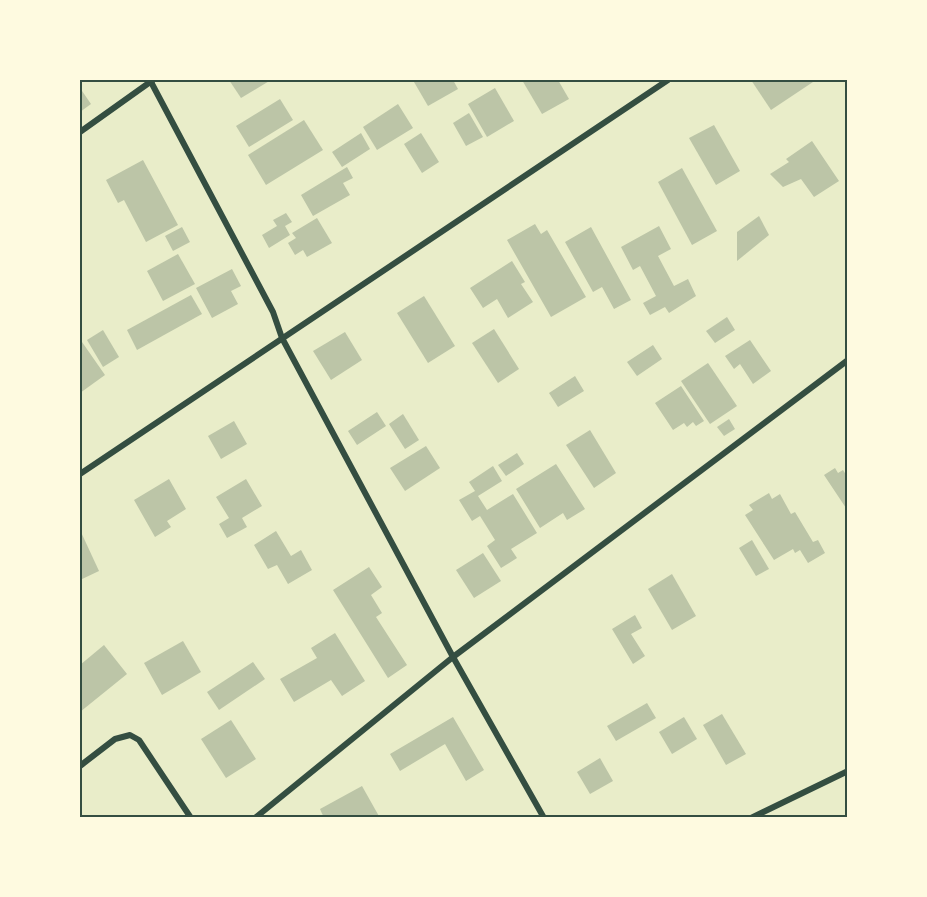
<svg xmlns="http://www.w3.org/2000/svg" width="927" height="897" font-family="Ubuntu,sans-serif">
<rect width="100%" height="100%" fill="#e9edc9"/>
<g fill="#bcc5a7">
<path d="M 229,80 L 271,80 L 241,98 Z"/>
<path d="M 418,80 L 453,80 L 458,89 L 428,106 L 414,82 Z"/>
<path d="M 522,80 L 558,80 L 569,99 L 542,114 Z"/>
<path d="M 751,80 L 816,80 L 771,110 Z"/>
<path d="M 80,88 L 91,104 L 80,112 Z"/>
<path d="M 495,88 L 514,121 L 487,137 L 468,104 Z"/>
<path d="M 280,99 L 293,120 L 249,147 L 236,126 Z"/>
<path d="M 398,104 L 413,128 L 377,150 L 363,127 Z"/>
<path d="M 469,113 L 483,137 L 466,146 L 453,123 Z"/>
<path d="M 304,120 L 323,150 L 266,185 L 248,155 Z"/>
<path d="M 714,125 L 740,171 L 716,185 L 689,138 Z"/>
<path d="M 361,133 L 370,149 L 342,167 L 332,152 Z"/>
<path d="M 421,133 L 439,162 L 422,173 L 404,144 Z"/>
<path d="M 812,141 L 839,181 L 814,197 L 801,179 L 783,187 L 770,174 L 789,162 L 786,159 Z"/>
<path d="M 143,160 L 178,225 L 146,242 L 124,200 L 118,203 L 106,180 Z"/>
<path d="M 347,167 L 353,178 L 343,183 L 350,195 L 313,216 L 301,195 Z"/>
<path d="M 682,168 L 717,231 L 692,245 L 658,182 Z"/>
<path d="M 286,213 L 292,222 L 285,226 L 290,235 L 269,248 L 262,235 L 277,226 L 273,220 Z"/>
<path d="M 759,216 L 769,235 L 737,261 L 737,232 Z"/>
<path d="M 317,218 L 332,243 L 307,257 L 303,250 L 295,255 L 288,243 L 296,238 L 292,233 Z"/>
<path d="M 535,224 L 541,234 L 547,230 L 586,297 L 551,317 L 507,240 Z"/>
<path d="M 659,226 L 671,249 L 658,256 L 674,286 L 688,279 L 696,296 L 669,313 L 665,307 L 650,315 L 643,303 L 656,296 L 640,266 L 633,270 L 621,247 Z"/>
<path d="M 182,227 L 190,242 L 173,251 L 165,236 Z"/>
<path d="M 591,227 L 631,300 L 614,309 L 602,287 L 593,292 L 565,242 Z"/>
<path d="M 178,254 L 195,284 L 163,301 L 147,271 Z"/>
<path d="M 512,261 L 525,282 L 521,284 L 533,302 L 508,318 L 497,299 L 483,308 L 470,288 Z"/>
<path d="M 232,269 L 241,286 L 231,291 L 238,304 L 212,318 L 196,288 Z"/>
<path d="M 191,295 L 202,314 L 137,350 L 127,330 Z"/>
<path d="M 424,296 L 455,346 L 428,363 L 397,313 Z"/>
<path d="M 727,317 L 735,330 L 715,343 L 706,331 Z"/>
<path d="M 494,329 L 519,369 L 498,383 L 472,343 Z"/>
<path d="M 103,330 L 119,357 L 103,367 L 87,340 Z"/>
<path d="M 345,332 L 362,360 L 331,380 L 313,351 Z"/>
<path d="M 750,340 L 771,371 L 753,384 L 740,364 L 734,369 L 725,356 Z"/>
<path d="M 82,342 L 105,375 L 80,393 L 80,343 Z"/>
<path d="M 653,345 L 662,359 L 637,376 L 627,362 Z"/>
<path d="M 708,363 L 737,406 L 710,424 L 681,381 Z"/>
<path d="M 575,376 L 584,391 L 558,407 L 549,393 Z"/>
<path d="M 681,386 L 704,421 L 696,426 L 693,422 L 687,427 L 684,423 L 673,430 L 655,403 Z"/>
<path d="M 377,412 L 386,426 L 357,445 L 348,431 Z"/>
<path d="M 403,414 L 419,440 L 405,449 L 389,424 Z"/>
<path d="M 729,419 L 735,429 L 724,436 L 717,427 Z"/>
<path d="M 234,421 L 247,444 L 221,459 L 208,436 Z"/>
<path d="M 590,430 L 616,473 L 594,488 L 566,445 Z"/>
<path d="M 426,446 L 440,468 L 405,491 L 390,468 Z"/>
<path d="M 517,453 L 524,464 L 506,476 L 498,465 Z"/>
<path d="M 556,464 L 585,509 L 567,520 L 563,513 L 540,528 L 516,489 Z"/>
<path d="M 493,466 L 502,481 L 478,496 L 487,510 L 513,494 L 537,533 L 511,549 L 517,558 L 501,568 L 487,546 L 495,540 L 480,516 L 472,521 L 459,500 L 475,491 L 469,482 Z"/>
<path d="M 835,468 L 838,473 L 843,470 L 848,478 L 848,511 L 824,475 Z"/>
<path d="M 169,479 L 186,509 L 167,521 L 171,527 L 155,537 L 134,500 Z"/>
<path d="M 246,479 L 262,506 L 242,518 L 247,527 L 227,538 L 219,524 L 229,518 L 216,497 Z"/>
<path d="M 769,493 L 772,499 L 780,494 L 791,514 L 795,512 L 813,542 L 818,540 L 825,553 L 808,563 L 800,550 L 795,553 L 793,549 L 774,560 L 745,515 L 753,510 L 749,505 Z"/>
<path d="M 80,530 L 99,571 L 80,580 Z"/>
<path d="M 276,531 L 291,556 L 301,550 L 312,570 L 288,584 L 277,565 L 268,569 L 254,545 Z"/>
<path d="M 752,540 L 769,569 L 756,576 L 739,548 Z"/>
<path d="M 483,553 L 501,581 L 474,598 L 456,570 Z"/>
<path d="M 369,567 L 382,587 L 371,595 L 382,613 L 376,617 L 407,665 L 388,678 L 333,590 Z"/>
<path d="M 672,574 L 696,616 L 672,630 L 648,589 Z"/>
<path d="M 635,615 L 642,628 L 631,634 L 645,656 L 633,664 L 612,629 Z"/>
<path d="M 335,633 L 365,681 L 342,696 L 331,680 L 294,702 L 280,679 L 317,658 L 311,648 Z"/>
<path d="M 183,641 L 201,672 L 162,695 L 144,663 Z"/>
<path d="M 104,645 L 127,674 L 80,712 L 80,665 Z"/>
<path d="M 253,662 L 265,679 L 219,710 L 207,692 Z"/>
<path d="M 647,703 L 656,718 L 616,741 L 607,726 Z"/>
<path d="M 722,714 L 746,754 L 726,765 L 703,725 Z"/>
<path d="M 453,717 L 484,770 L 466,781 L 445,744 L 400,771 L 390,754 Z"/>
<path d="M 684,717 L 697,739 L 672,754 L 659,732 Z"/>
<path d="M 231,720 L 256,759 L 226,778 L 201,739 Z"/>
<path d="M 600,758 L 613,781 L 590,794 L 577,772 Z"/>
<path d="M 362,786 L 380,818 L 324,818 L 320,809 Z"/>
</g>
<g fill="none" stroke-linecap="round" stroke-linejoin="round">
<g stroke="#344e41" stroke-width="6">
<path d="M 151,82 L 273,312 L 282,338 L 453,657 L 544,818"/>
<path d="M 80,132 L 153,80"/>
<path d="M 80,474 L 668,80"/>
<path d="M 80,766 L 115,739 L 130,735 L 139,740 L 191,818"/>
<path d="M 255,818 L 453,657 L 848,360"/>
<path d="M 751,818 L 848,771"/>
</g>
</g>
<rect width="927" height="897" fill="none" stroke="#fefae0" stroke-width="162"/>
<rect x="81" y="81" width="765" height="735" fill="none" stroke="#344e41" stroke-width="2"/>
</svg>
